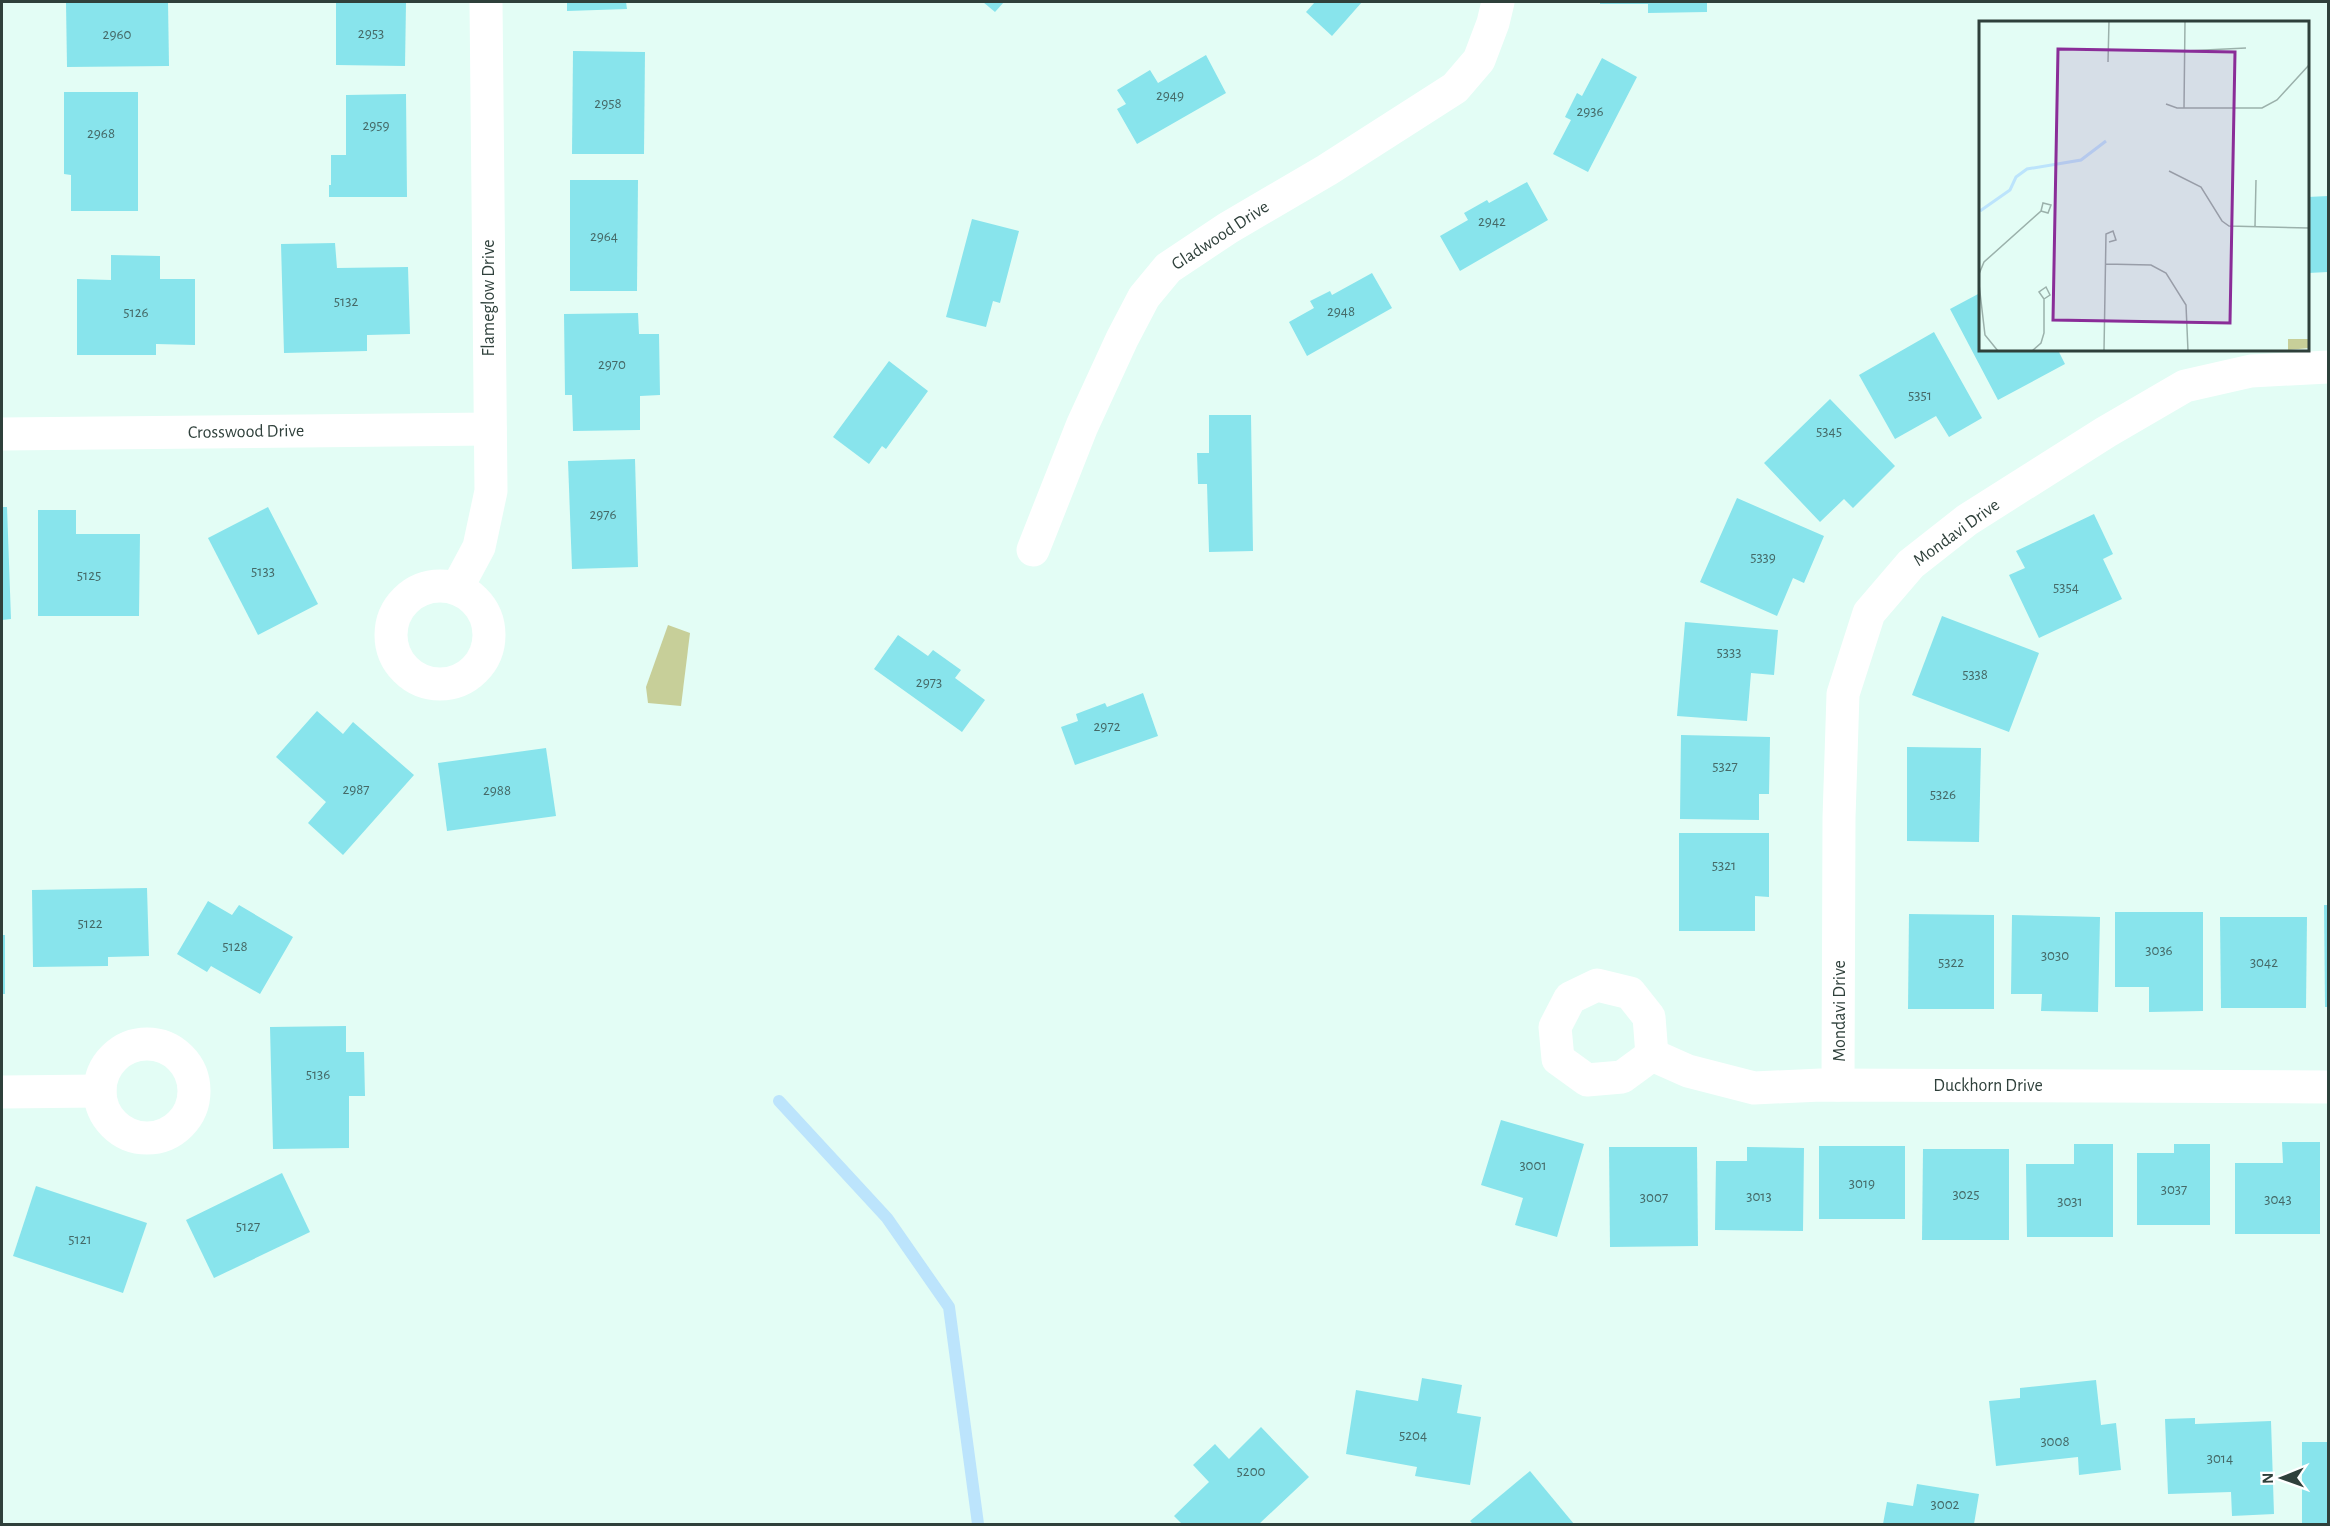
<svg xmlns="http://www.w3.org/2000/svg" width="2330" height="1526" font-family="'Alegreya Sans',sans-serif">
<rect width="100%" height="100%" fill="#e3fdf5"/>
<path fill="#c7cf99" d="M 668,625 L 690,633 L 681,706 L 648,703 L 646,687 Z"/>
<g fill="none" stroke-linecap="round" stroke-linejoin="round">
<path stroke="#bce4fc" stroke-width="12" d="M 779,1101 L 887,1218 L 949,1307 L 978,1524"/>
</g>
<g fill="#88e4ec">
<path d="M 66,2 L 168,2 L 169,66 L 67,67 Z"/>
<path d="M 336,2 L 406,2 L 405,66 L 336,65 Z"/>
<path d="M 567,2 L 626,2 L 627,9 L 567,11 Z"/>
<path d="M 983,2 L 1004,2 L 995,12 Z"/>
<path d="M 1315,2 L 1362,2 L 1332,36 L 1306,12 Z"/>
<path d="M 1600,2 L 1707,2 L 1707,12 L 1648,13 L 1648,4 L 1600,4 Z"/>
<path d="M 573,51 L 645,52 L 644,154 L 572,154 Z"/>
<path d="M 1206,55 L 1226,93 L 1137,144 L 1117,109 L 1126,104 L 1117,90 L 1150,70 L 1158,83 Z"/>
<path d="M 1602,58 L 1637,77 L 1588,172 L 1553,154 L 1571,120 L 1565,117 L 1577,93 L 1582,96 Z"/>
<path d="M 64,92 L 138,92 L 138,211 L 71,211 L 71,175 L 64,174 Z"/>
<path d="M 406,94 L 407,197 L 329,197 L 329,185 L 331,185 L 331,155 L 346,155 L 346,95 Z"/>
<path d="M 570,180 L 638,180 L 637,291 L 570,291 Z"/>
<path d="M 1527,182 L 1548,220 L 1460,271 L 1440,236 L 1468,220 L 1464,213 L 1487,200 L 1489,203 Z"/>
<path d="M 2328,196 L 2328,272 L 2308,273 L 2308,197 Z"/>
<path d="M 972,219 L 1019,231 L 1000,303 L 993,301 L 986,327 L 946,317 Z"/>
<path d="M 335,243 L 337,268 L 408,267 L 410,334 L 367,335 L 367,351 L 284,353 L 281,244 Z"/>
<path d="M 111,255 L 160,256 L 160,279 L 195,279 L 195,345 L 156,344 L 156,355 L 77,355 L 77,279 L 111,280 Z"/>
<path d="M 1372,273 L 1392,308 L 1307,356 L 1289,322 L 1314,308 L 1310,301 L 1330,291 L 1332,295 Z"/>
<path d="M 1980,293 L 1980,350 L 2058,350 L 2065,364 L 1998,400 L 1950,309 Z"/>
<path d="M 638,313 L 639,334 L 659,334 L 660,395 L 640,396 L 640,430 L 573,431 L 572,395 L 565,395 L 564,314 Z"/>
<path d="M 1934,332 L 1982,418 L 1949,437 L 1936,416 L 1895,439 L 1859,375 Z"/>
<path d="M 889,361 L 928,391 L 886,449 L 882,446 L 869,464 L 833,437 Z"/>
<path d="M 1830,399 L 1895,466 L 1853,508 L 1844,499 L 1820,522 L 1764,463 Z"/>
<path d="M 1209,415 L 1251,415 L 1253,551 L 1209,552 L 1207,484 L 1198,484 L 1197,453 L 1209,453 Z"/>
<path d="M 635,459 L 638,567 L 572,569 L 568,461 Z"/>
<path d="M 1737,498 L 1824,536 L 1804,583 L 1793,578 L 1777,616 L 1700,582 Z"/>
<path d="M 2,507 L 7,507 L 11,619 L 2,620 Z"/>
<path d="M 268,507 L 318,604 L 258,635 L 208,538 Z"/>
<path d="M 38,510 L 76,510 L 76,534 L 140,534 L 139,616 L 38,616 Z"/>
<path d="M 2094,514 L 2113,554 L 2103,559 L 2122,599 L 2039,638 L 2009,575 L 2025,568 L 2016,551 Z"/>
<path d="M 1942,616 L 2039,653 L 2009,732 L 1912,695 Z"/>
<path d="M 1685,622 L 1778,630 L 1774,675 L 1751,673 L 1747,721 L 1677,716 Z"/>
<path d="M 898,635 L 928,656 L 933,650 L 961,670 L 955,678 L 985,700 L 962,732 L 874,669 Z"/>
<path d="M 1143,693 L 1158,736 L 1075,765 L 1061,727 L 1078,721 L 1076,714 L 1105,703 L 1107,707 Z"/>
<path d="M 317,711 L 343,734 L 353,722 L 414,775 L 343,855 L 308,823 L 326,802 L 276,757 Z"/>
<path d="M 1681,735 L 1770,737 L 1769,794 L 1759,794 L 1759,820 L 1680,819 Z"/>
<path d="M 1907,747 L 1981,748 L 1979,842 L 1907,841 Z"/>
<path d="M 546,748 L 556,816 L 447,831 L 438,763 Z"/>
<path d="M 1679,833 L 1769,833 L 1769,897 L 1755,896 L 1755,931 L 1679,931 Z"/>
<path d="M 147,888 L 149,956 L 108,957 L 108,966 L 33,967 L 32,890 Z"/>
<path d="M 208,901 L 232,915 L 239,905 L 293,937 L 260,994 L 211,966 L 207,972 L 177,954 Z"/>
<path d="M 2324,905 L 2328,905 L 2328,1007 L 2325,1007 Z"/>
<path d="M 2115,912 L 2203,912 L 2203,1011 L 2149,1012 L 2149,987 L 2115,987 Z"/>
<path d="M 1909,914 L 1994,915 L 1994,1009 L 1908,1009 Z"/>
<path d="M 2012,915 L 2100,917 L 2098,1012 L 2041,1011 L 2042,994 L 2011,994 Z"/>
<path d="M 2220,917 L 2307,917 L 2306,1008 L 2221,1008 Z"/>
<rect x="2" y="935" width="3" height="59"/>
<path d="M 346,1026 L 346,1052 L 364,1052 L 365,1096 L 349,1096 L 349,1148 L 273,1149 L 270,1027 Z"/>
<path d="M 1501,1120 L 1584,1144 L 1557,1237 L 1515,1225 L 1523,1198 L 1481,1185 Z"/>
<path d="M 2282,1142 L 2320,1142 L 2320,1234 L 2235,1234 L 2235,1163 L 2283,1163 Z"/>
<path d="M 2074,1144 L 2113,1144 L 2113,1237 L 2027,1237 L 2026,1164 L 2074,1164 Z"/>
<path d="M 2174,1144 L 2210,1144 L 2210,1225 L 2137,1225 L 2137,1153 L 2174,1153 Z"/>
<rect x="1819" y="1146" width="86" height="73"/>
<path d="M 1609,1147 L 1697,1147 L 1698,1246 L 1610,1247 Z"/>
<path d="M 1747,1147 L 1804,1148 L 1803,1231 L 1715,1230 L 1716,1161 L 1747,1161 Z"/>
<path d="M 1923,1149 L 2009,1149 L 2009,1240 L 1922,1240 Z"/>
<path d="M 282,1173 L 310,1232 L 214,1278 L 186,1220 Z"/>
<path d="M 36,1186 L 147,1223 L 123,1293 L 13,1256 Z"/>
<path d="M 1422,1378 L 1462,1385 L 1457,1413 L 1481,1417 L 1470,1485 L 1415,1476 L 1417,1467 L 1346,1454 L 1356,1390 L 1418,1401 Z"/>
<path d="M 2096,1380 L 2101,1425 L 2116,1423 L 2121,1470 L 2079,1475 L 2078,1457 L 1996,1466 L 1989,1401 L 2020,1398 L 2020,1388 Z"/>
<path d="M 2195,1418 L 2195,1424 L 2271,1421 L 2274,1514 L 2232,1516 L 2231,1492 L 2168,1494 L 2165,1419 Z"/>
<path d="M 1261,1427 L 1309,1477 L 1259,1524 L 1182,1524 L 1174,1516 L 1209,1482 L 1193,1465 L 1215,1444 L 1229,1459 Z"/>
<rect x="2302" y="1442" width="26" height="81"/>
<path d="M 1530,1471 L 1574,1524 L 1473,1524 L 1470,1521 Z"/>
<path d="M 1917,1484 L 1979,1494 L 1974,1524 L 1883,1524 L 1887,1502 L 1913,1506 Z"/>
</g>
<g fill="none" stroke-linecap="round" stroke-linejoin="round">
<g stroke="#fff" stroke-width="33">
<path d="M 2,434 L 490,429"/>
<path d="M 1033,550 L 1082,426 L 1122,339 L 1144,297 L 1168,268 L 1228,228 L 1327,170 L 1455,88 L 1479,60 L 1493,23 L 1498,2"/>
<circle cx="440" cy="635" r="49"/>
<path d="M 457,588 L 479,547 L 491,491 L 486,2"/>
<path d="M 1597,985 L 1630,993 L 1649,1017 L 1652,1055 L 1622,1077 L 1587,1080 L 1558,1059 L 1555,1027 L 1570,998 Z"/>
<circle cx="147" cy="1091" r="47"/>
<path d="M 1652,1055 L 1688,1071 L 1754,1088 L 1821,1085 L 2328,1087"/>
<path d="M 1838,1085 L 1839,818 L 1843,694 L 1869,613 L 1911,564 L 1967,520 L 2106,432 L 2185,386 L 2251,371 L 2328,367"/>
<path d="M 2,1092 L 100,1091"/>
</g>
</g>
<g text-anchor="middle" stroke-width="4.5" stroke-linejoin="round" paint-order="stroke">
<g font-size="15" fill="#456967">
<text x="371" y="38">2953</text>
<text x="117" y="39">2960</text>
<text x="1170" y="100">2949</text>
<text x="608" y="108">2958</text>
<text x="1590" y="116">2936</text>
<text x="376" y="130">2959</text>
<text x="101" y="138">2968</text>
<text x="1492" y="226">2942</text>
<text x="604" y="241">2964</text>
<text x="346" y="306">5132</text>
<text x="1341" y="316">2948</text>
<text x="136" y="317">5126</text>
<text x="612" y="369">2970</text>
<text x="1920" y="400">5351</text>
<text x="1829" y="436">5345</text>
<text x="603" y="519">2976</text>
<text x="1763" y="562">5339</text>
<text x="263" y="576">5133</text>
<text x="89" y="580">5125</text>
<text x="2066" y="592">5354</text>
<text x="1729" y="657">5333</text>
<text x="1975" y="679">5338</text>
<text x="929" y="687">2973</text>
<text x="1107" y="731">2972</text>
<text x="1725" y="771">5327</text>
<text x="356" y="794">2987</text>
<text x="497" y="795">2988</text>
<text x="1943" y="799">5326</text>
<text x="1724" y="870">5321</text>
<text x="90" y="928">5122</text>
<text x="235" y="951">5128</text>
<text x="2159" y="955">3036</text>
<text x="2055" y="960">3030</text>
<text x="1951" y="967">5322</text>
<text x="2264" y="967">3042</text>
<text x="318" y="1079">5136</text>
<text x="1533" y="1170">3001</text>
<text x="1862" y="1188">3019</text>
<text x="2174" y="1194">3037</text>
<text x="1966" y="1199">3025</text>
<text x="1759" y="1201">3013</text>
<text x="1654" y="1202">3007</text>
<text x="2278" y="1204">3043</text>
<text x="2070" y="1206">3031</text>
<text x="248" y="1231">5127</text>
<text x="80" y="1244">5121</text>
<text x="1413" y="1440">5204</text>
<text x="2055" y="1446">3008</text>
<text x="2220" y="1463">3014</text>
<text x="1251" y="1476">5200</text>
<text x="1945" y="1509">3002</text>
</g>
<g font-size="18" fill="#2f403b" stroke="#fff">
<text transform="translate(1220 235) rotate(-33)" y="6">Gladwood Drive</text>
<text transform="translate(488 298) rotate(-90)" y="6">Flameglow Drive</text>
<text transform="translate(246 431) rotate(-1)" y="6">Crosswood Drive</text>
<text transform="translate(1956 532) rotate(-36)" y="6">Mondavi Drive</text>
<text transform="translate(1839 1011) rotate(-90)" y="6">Mondavi Drive</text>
<text x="1988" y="1091">Duckhorn Drive</text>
</g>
</g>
<g transform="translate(1979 21)">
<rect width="330" height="330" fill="#e3fdf5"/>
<path d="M 309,318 L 330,318 L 330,327 L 309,329 Z" fill="#c7cf99"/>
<path fill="none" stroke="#bce4fc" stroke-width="3" d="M 1,190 L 31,169 L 37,156 L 48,148 L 102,139 L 127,120"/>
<path fill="none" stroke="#9bb1ab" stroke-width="1.5" d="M 206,30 L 267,27M 129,41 L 130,0M 187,83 L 198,87 L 283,87 L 298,79 L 330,44M 205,87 L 206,0M 190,150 L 222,166 L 243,200 L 250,205 L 330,207M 276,205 L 277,159M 126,243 L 172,244 L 187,252 L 207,284 L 209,330M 0,253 L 5,241 L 62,190 L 64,182 L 72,184 L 69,192 L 62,190M 0,263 L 6,314 L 19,330M 53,330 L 62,322 L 65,312 L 65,278 L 60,271 L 67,266 L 71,274 L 65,278M 125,330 L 127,213 L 134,210 L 137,219 L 130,221"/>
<path fill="#8a2d98" fill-opacity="0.15" stroke="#8a2d98" stroke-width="3" d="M 79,28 L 256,31 L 251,302 L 74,299 Z"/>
<rect width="330" height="330" fill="none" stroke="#2f403b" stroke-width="3"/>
</g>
<rect width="2330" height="1526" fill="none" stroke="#2f403b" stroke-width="6"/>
<g transform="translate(2282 1478) rotate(269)" stroke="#ffffff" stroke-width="4.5" paint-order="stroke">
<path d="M0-4.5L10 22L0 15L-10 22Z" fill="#2f403b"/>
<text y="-9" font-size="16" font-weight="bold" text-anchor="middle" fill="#2f403b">N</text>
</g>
</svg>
